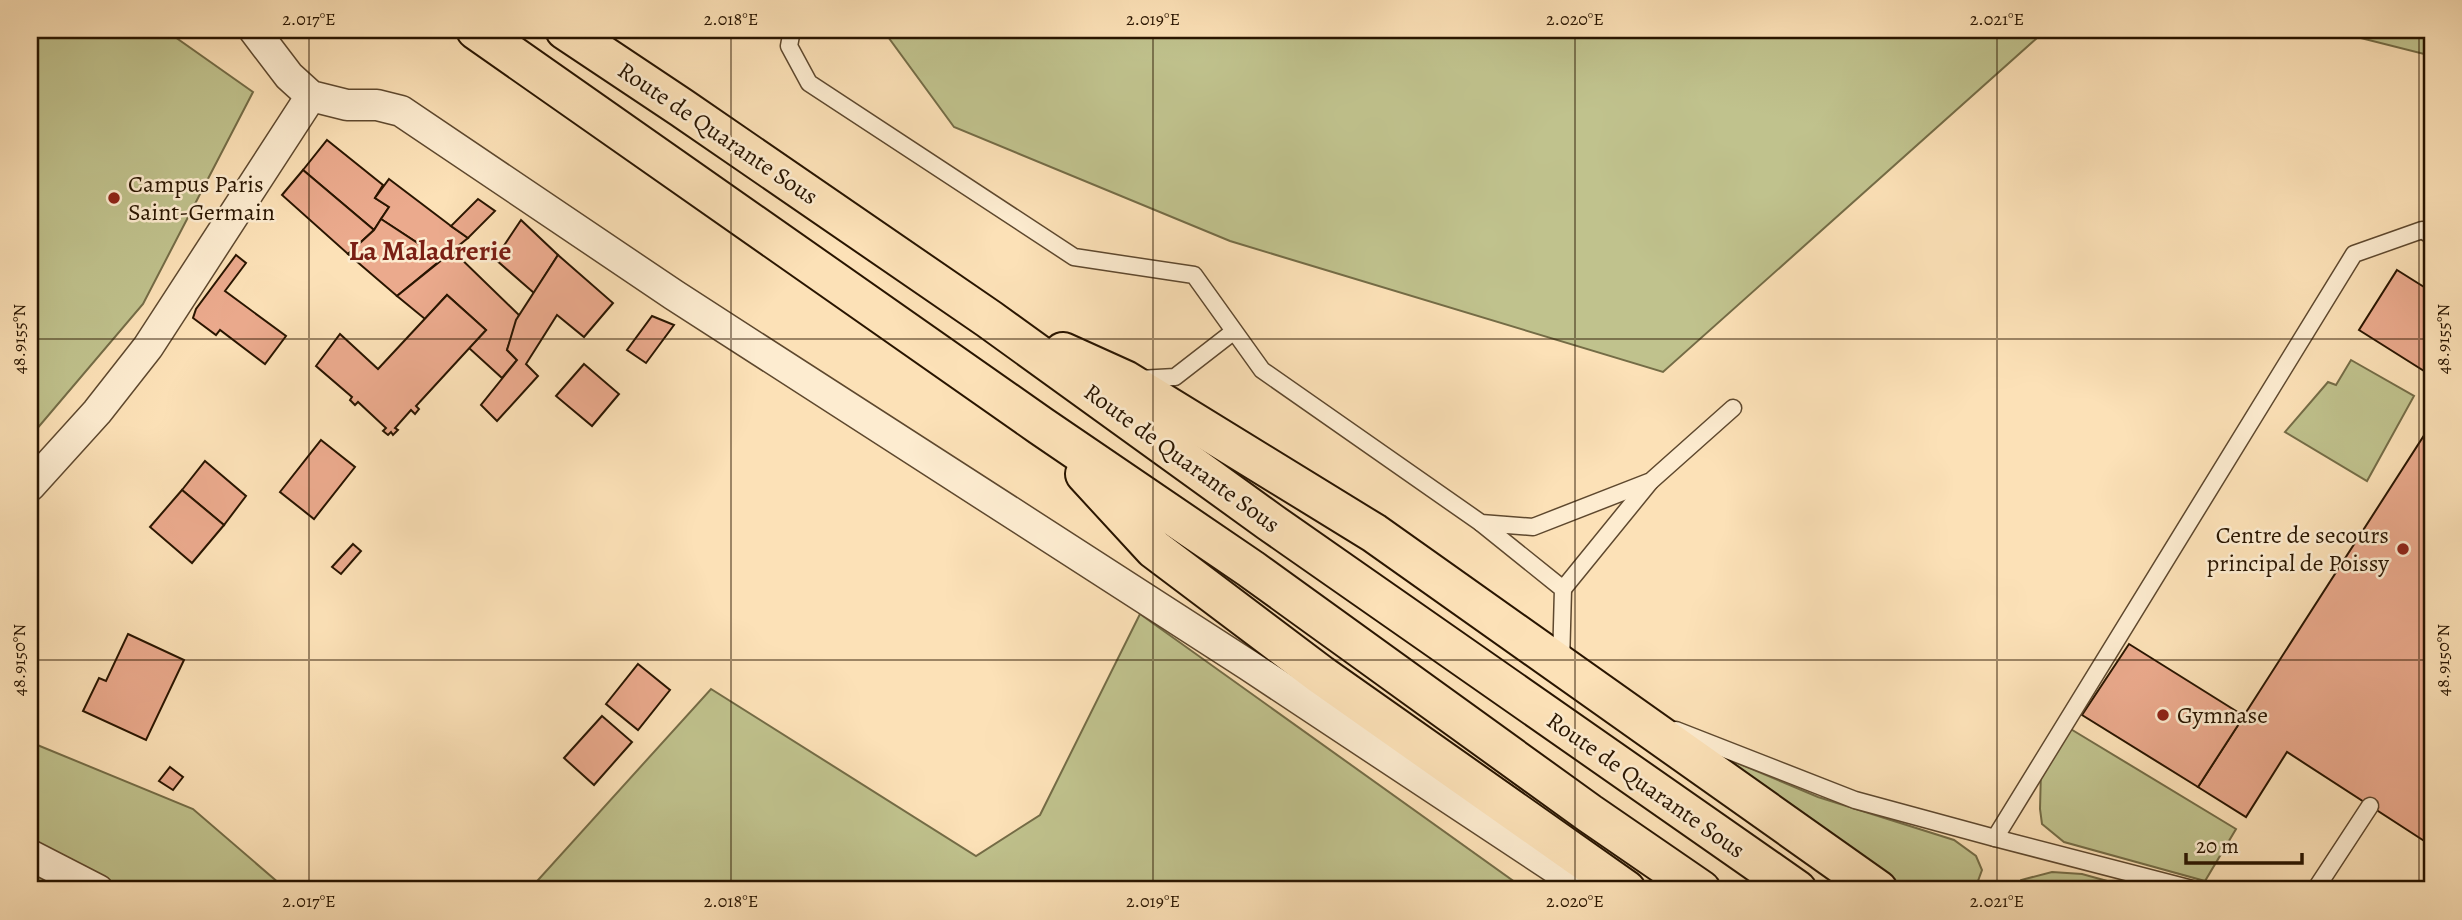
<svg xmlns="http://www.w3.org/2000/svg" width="2462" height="920" font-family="Alegreya,serif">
<rect width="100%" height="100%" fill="#fce1b7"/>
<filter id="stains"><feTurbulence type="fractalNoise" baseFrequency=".00286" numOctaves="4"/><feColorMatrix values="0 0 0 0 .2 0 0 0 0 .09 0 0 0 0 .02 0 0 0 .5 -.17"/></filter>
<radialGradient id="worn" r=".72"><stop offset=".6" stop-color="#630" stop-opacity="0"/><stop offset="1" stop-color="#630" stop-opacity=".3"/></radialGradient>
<g fill="#c0c28d" stroke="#746c46" stroke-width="2">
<path d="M 30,30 L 165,30 L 253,92 L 143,304 L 30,437 Z"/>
<path d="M 883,30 L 2046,30 L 1663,372 L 1230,241 L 954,127 Z"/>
<path d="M 2329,30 L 2432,30 L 2432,56 Z"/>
<path d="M 2351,360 L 2414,396 L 2367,481 L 2285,432 L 2328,382 L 2336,385 Z"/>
<path d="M 1140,614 L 1526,890 L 529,890 L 711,689 L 976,856 L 1040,815 Z"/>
<path d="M 2069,728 L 2236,829 L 2205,881 L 2064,842 L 2042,824 L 2040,809 L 2041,770 Z"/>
<path d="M 30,742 L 193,809 L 287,890 L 30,890 Z"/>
<path d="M 1716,754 L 1818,797 L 1954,840 L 1976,856 L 1982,870 L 1975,889 L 1977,890 L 1905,890 Z"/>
<path d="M 2052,872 L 2082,874 L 2140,890 L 2015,890 L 2021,880 Z"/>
</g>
<g fill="#ebaa8d" stroke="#291500" stroke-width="2">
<path d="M 327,140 L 383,185 L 375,198 L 389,207 L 374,230 L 303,170 Z"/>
<path d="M 303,170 L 374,230 L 348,254 L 282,195 Z"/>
<path d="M 389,179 L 451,226 L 468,238 L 442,259 L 381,219 L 389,207 L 375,198 Z"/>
<path d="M 478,199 L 495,211 L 468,238 L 451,226 Z"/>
<path d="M 381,219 L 442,259 L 397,296 L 348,254 L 374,230 Z"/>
<path d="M 521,220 L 558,255 L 534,293 L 495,259 Z"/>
<path d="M 453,251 L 519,315 L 507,350 L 517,360 L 502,378 L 469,348 L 486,330 L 447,295 L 425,319 L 397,296 Z"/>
<path d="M 236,255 L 246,263 L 225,291 L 286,336 L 265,364 L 220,330 L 216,335 L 193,318 L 196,309 Z"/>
<path d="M 558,255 L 613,303 L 584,337 L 557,315 L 526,364 L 538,376 L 497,421 L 481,405 L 517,360 L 507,350 L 516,320 Z"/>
<path d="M 2397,270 L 2432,292 L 2432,376 L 2359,330 Z"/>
<path d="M 447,295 L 486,330 L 416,406 L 419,409 L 415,414 L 411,410 L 395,428 L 398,430 L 393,435 L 391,432 L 388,435 L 383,431 L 386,428 L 358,402 L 355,405 L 350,400 L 352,397 L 316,366 L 340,334 L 378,369 Z"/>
<path d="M 652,316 L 674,325 L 646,363 L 627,350 Z"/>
<path d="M 584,364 L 619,394 L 592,426 L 556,396 Z"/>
<path d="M 2432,423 L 2432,846 L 2287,752 L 2246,817 L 2198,787 Z"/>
<path d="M 321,440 L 355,467 L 314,519 L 280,492 Z"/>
<path d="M 205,461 L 246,496 L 224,525 L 182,490 Z"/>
<path d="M 182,490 L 224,525 L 192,563 L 150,527 Z"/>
<path d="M 353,544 L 361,551 L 341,574 L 332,567 Z"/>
<path d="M 128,634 L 184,660 L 146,740 L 83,711 L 99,678 L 106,681 Z"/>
<path d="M 2129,644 L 2244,716 L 2198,787 L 2082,715 Z"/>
<path d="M 638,664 L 670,690 L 638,730 L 606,704 Z"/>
<path d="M 602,716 L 632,742 L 594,785 L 564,758 Z"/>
<path d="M 170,767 L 183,777 L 173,790 L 159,781 Z"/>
</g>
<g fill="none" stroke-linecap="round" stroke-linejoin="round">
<g stroke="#5e482e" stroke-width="19">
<g id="service">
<path d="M 792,30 L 789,46 L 809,83 L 1074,257 L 1194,275 L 1262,370 L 1481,523 L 1533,527 L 1651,481 L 1733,408"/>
<path d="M 1139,379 L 1175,377 L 1233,332"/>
<path d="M 1481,523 L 1563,589 L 1561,663"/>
<path d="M 1563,589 L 1650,482"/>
<path d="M 1676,730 L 1855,800 L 1995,838"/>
<path d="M 2196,890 L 1995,838 L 2354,254 L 2422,230 L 2432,236"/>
<path d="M 2315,890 L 2370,806"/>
</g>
</g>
<g stroke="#5e482e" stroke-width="33">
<g id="minor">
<path d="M 254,30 L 289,76 L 311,96 L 347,105 L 377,105 L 401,111 L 674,295 L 1248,665 L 1588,890"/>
<path d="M 30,486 L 97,412 L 148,347 L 311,96"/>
<path d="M 30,855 L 98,890"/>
</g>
</g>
<g stroke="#291500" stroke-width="42">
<g id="primary">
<path d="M 476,30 L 1041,426 L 1251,569 L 1589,813 L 1701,890"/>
<path d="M 565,30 L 682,108 L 989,319 L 1270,522 L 1797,890"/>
<path d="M 1063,352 L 1125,380 L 1374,533 L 1878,890"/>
<path d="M 1085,474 L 1154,549 L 1321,675 L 1626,890"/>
</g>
</g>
<use href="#service" stroke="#fdecd0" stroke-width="16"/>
<use href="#minor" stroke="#fdecd0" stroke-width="30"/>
<use href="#primary" stroke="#fce1b7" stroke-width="38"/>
</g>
<path fill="none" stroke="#291500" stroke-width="2" stroke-opacity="0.45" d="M 309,30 L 309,890M 731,30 L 731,890M 1153,30 L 1153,890M 1575,30 L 1575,890M 1997,30 L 1997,890M 2419,30 L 2419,890M 30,339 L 2432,339M 30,660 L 2432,660"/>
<g fill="#8f2418" stroke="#fdecd0" stroke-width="2.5">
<circle cx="114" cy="198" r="7"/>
<circle cx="2403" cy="549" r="7"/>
<circle cx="2163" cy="715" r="7"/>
</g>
<g text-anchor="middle" stroke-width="5" stroke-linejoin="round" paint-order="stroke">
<g font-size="24" fill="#291500" stroke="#fdecd0">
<text transform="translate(718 133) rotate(34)" y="8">Route de Quarante Sous</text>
<text transform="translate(1182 458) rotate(36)" y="8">Route de Quarante Sous</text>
<text transform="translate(1646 785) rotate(35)" y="8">Route de Quarante Sous</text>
</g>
<g font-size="24" fill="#291500" stroke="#fdecd0" text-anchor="start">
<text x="128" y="192">Campus Paris<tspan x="128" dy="28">Saint-Germain</tspan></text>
<text x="2389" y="543" text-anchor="end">Centre de secours<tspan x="2389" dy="28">principal de Poissy</tspan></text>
<text x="2177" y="723">Gymnase</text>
</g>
<g font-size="28" font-weight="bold" fill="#7a1f14" stroke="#fdecd0">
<text x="430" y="260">La Maladrerie</text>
</g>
</g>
<rect width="2462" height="920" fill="none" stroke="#fce1b7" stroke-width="77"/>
<path d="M2186 853v10h116v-10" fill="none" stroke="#291500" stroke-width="3.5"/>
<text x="2196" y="853" font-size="21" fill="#291500" stroke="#fdecd0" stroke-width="5" paint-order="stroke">20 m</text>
<rect x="38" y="38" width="2386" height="843" fill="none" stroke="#291500" stroke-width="2.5"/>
<g font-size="18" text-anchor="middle" fill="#291500">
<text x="309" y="25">2.017°E</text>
<text x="731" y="25">2.018°E</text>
<text x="1153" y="25">2.019°E</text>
<text x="1575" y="25">2.020°E</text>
<text x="1997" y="25">2.021°E</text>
<text transform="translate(19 339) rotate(-90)" y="6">48.9155°N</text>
<text transform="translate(2443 339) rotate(-90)" y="6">48.9155°N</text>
<text transform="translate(19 660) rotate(-90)" y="6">48.9150°N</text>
<text transform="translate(2443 660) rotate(-90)" y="6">48.9150°N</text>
<text x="309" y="907">2.017°E</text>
<text x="731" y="907">2.018°E</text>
<text x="1153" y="907">2.019°E</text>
<text x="1575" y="907">2.020°E</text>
<text x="1997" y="907">2.021°E</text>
</g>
<rect width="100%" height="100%" filter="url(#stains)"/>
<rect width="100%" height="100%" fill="url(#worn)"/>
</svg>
